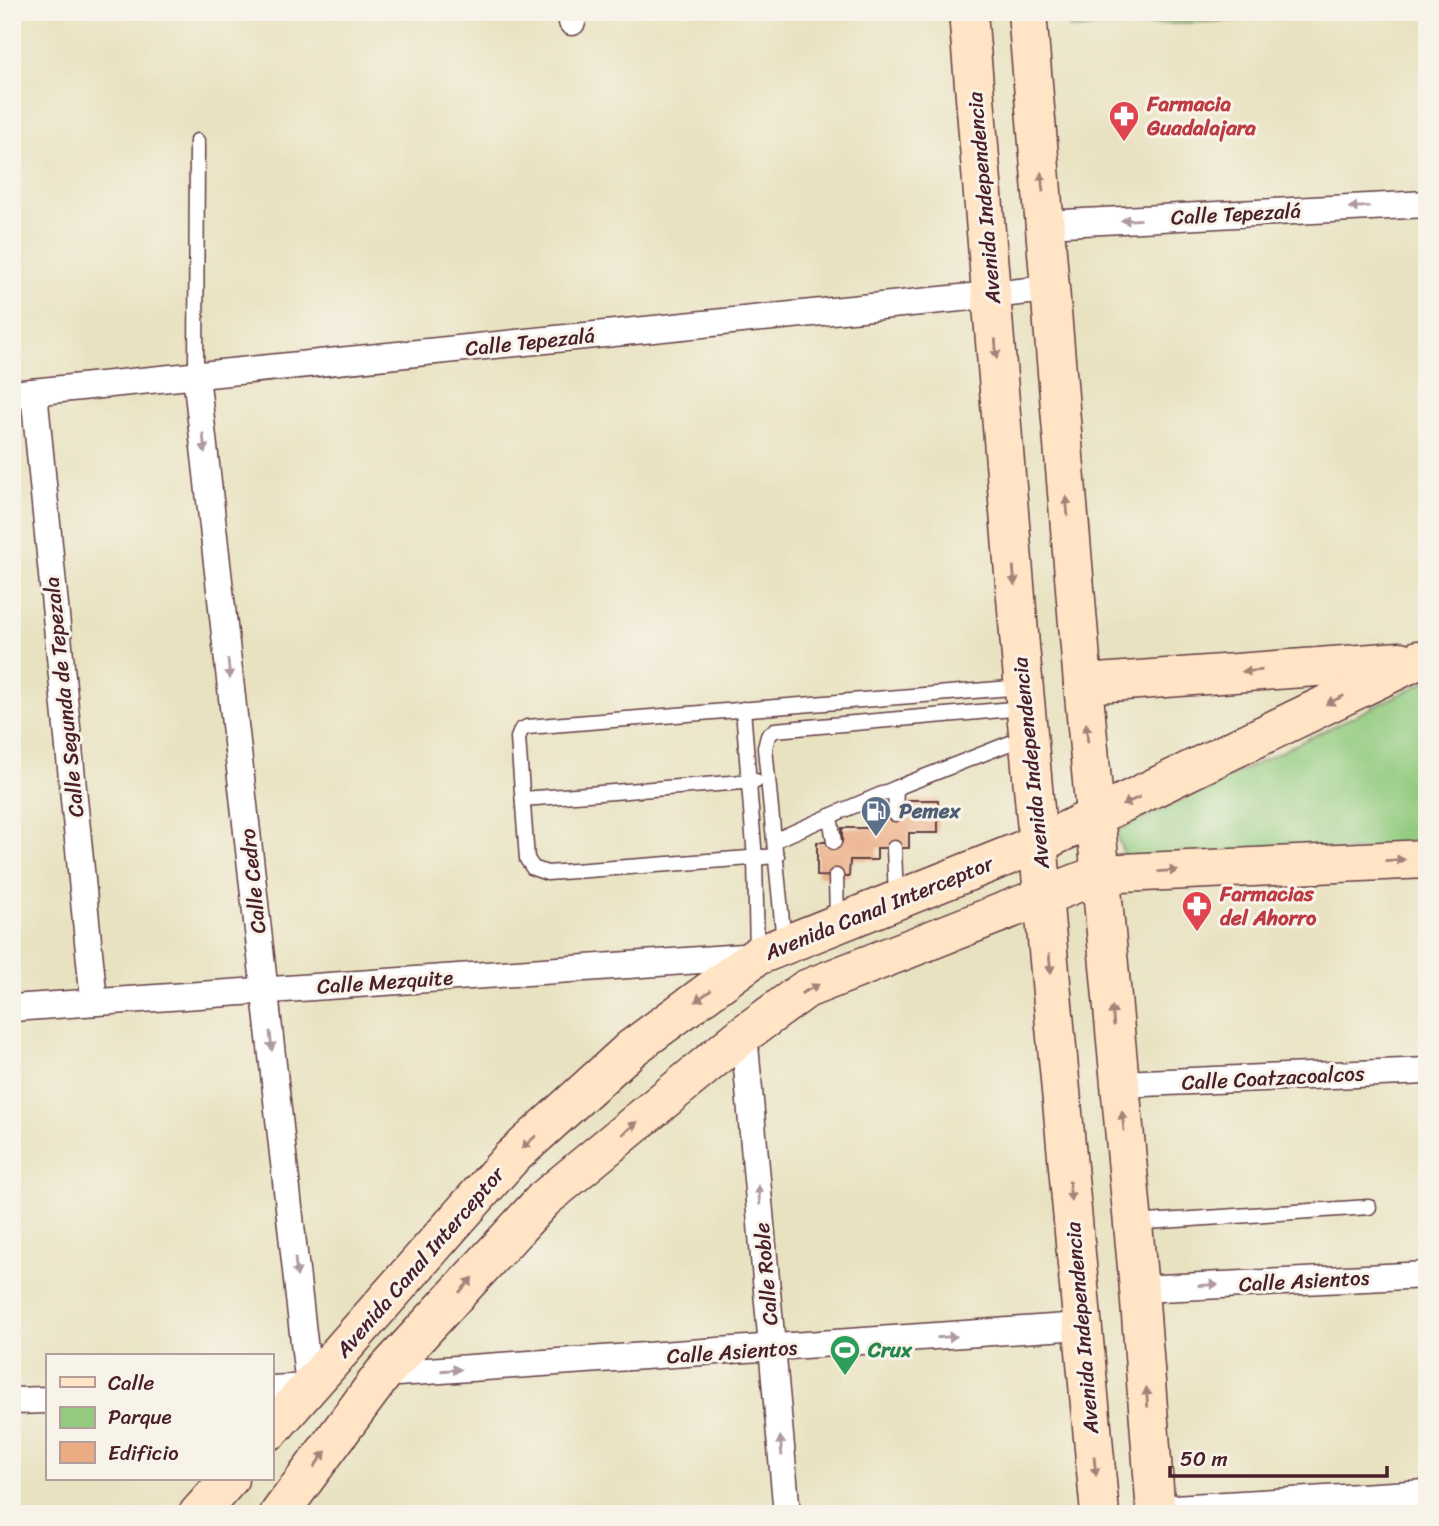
<svg xmlns="http://www.w3.org/2000/svg" width="1439" height="1526" font-family="Sriracha,sans-serif">
<rect width="100%" height="100%" fill="#f7f3e8"/>
<filter id="ink" filterUnits="userSpaceOnUse"><feTurbulence type="fractalNoise" baseFrequency=".0143" numOctaves="2"/><feDisplacementMap in="SourceGraphic" scale="14" xChannelSelector="R" yChannelSelector="G"/><feConvolveMatrix kernelMatrix="1 2 1 2 8 2 1 2 1" color-interpolation-filters="sRGB"/></filter>
<filter id="wash" filterUnits="userSpaceOnUse"><feTurbulence type="fractalNoise" baseFrequency=".00686" numOctaves="4" result="noise"/><feDisplacementMap in="SourceGraphic" scale="28" xChannelSelector="R" yChannelSelector="G"/><feGaussianBlur stdDeviation="1.57" result="paint"/><feColorMatrix in="noise" values="0 0 0 0 0 0 0 0 0 0 0 0 0 0 0 0 0 1.4 0 .05"/><feComposite in="paint" operator="in"/></filter>
<g filter="url(#wash)">
<rect width="100%" height="100%" fill="#e9e2c1"/>
<g fill="#92cb7f" stroke="#6e7555" stroke-width="2">
<path d="M 1069,12 L 1399,12 L 1070,29 Z"/>
<path d="M 1427,681 L 1427,846 L 1128,864 L 1115,832 Z"/>
</g>
<g id="blocks">
<path fill="#ebac83" d="M 907,800 L 938,800 L 938,833 L 909,833 L 909,848 L 877,848 L 877,860 L 850,860 L 849,877 L 817,876 L 817,842 L 842,842 L 842,828 L 876,828 L 876,814 L 906,814 Z"/>
</g>
</g>
<g filter="url(#ink)">
<use href="#blocks" fill-opacity="0" stroke="#623c42" stroke-width="2"/>
<g fill="none" stroke-linecap="round" stroke-linejoin="round">
<g stroke="#623c42" stroke-width="17">
<g id="lane">
<path d="M 196,375 L 197,141"/>
<path d="M 743,709 L 755,859 L 757,954"/>
<path d="M 896,788 L 1028,736"/>
<path d="M 523,799 L 756,781"/>
<path d="M 776,840 L 830,816"/>
<path d="M 834,842 L 830,816 L 896,788 L 895,814"/>
<path d="M 894,848 L 896,899"/>
<path d="M 777,856 L 547,873 L 533,868 L 527,859 L 518,738 L 521,730 L 527,727 L 1023,687"/>
<path d="M 836,876 L 837,921"/>
<path d="M 784,942 L 765,748 L 768,736 L 775,730 L 1024,708"/>
<path d="M 1133,1223 L 1369,1207"/>
</g>
</g>
<g stroke="#623c42" stroke-width="29">
<g id="street">
<path d="M 572,12 L 572,22"/>
<path d="M 1045,224 L 1427,204"/>
<path d="M 196,375 L 309,1387 L 271,1389"/>
<path d="M 34,392 L 94,1002"/>
<path d="M 12,394 L 1049,289"/>
<path d="M 12,1008 L 757,956"/>
<path d="M 744,1034 L 787,1514"/>
<path d="M 1120,1084 L 1427,1071"/>
<path d="M 1139,1289 L 1427,1275"/>
<path d="M 383,1374 L 1081,1326"/>
<path d="M 12,1401 L 47,1400"/>
<path d="M 1156,1509 L 1427,1493"/>
</g>
</g>
<g stroke="#623c42" stroke-width="41">
<g id="secondary">
<path d="M 968,12 L 1020,646 L 1100,1514"/>
<path d="M 1027,12 L 1083,684 L 1139,1289 L 1156,1514"/>
<path d="M 1083,684 L 1400,661"/>
<path d="M 271,1430 L 510,1159 L 632,1048 L 757,956 L 1040,843 L 1418,660"/>
<path d="M 198,1514 L 229,1479"/>
<path d="M 279,1514 L 383,1374 L 544,1199 L 744,1034 L 806,989 L 1100,874 L 1427,859"/>
</g>
</g>
<use href="#lane" stroke="#fff" stroke-width="14"/>
<use href="#street" stroke="#fff" stroke-width="26"/>
<use href="#secondary" stroke="#ffe4c6" stroke-width="38"/>
</g>
<defs><path id="oneway-solid" d="M-6-.8H1V-3.2L6.5 0L1 3.2V.8H-6Z" transform="scale(1.75)"/></defs>
<g fill="#a48278">
<use href="#oneway-solid" transform="translate(1042 182) rotate(-95)"/>
<use href="#oneway-solid" transform="translate(996 349) rotate(86)"/>
<use href="#oneway-solid" transform="translate(1067 506) rotate(-95)"/>
<use href="#oneway-solid" transform="translate(1014 576) rotate(86)"/>
<use href="#oneway-solid" transform="translate(1252 671) rotate(176)"/>
<use href="#oneway-solid" transform="translate(1335 700) rotate(154)"/>
<use href="#oneway-solid" transform="translate(1087 733) rotate(-95)"/>
<use href="#oneway-solid" transform="translate(1131 801) rotate(154)"/>
<use href="#oneway-solid" transform="translate(1395 860) rotate(-3)"/>
<use href="#oneway-solid" transform="translate(1168 871) rotate(-3)"/>
<use href="#oneway-solid" transform="translate(1050 964) rotate(85)"/>
<use href="#oneway-solid" transform="translate(810 989) rotate(-27)"/>
<use href="#oneway-solid" transform="translate(703 996) rotate(144)"/>
<use href="#oneway-solid" transform="translate(1113 1016) rotate(-95)"/>
<use href="#oneway-solid" transform="translate(1123 1121) rotate(-96)"/>
<use href="#oneway-solid" transform="translate(630 1128) rotate(-40)"/>
<use href="#oneway-solid" transform="translate(529 1142) rotate(138)"/>
<use href="#oneway-solid" transform="translate(1070 1191) rotate(85)"/>
<use href="#oneway-solid" transform="translate(466 1285) rotate(-48)"/>
<use href="#oneway-solid" transform="translate(1147 1397) rotate(-94)"/>
<use href="#oneway-solid" transform="translate(320 1459) rotate(-53)"/>
<use href="#oneway-solid" transform="translate(1095 1466) rotate(84)"/>
</g>
<g fill="#ae9aa0">
<use href="#oneway-solid" transform="translate(1359 207) rotate(177)"/>
<use href="#oneway-solid" transform="translate(1131 220) rotate(177)"/>
<use href="#oneway-solid" transform="translate(204 443) rotate(84)"/>
<use href="#oneway-solid" transform="translate(229 669) rotate(84)"/>
<use href="#oneway-solid" transform="translate(271 1041) rotate(84)"/>
<use href="#oneway-solid" transform="translate(759 1195) rotate(-95)"/>
<use href="#oneway-solid" transform="translate(296 1267) rotate(84)"/>
<use href="#oneway-solid" transform="translate(1208 1285) rotate(-3)"/>
<use href="#oneway-solid" transform="translate(947 1337) rotate(-4)"/>
<use href="#oneway-solid" transform="translate(451 1370) rotate(-4)"/>
<use href="#oneway-solid" transform="translate(781 1446) rotate(-95)"/>
</g>
</g>
<defs>
<g id="pharmacy-pin" transform="scale(1.575)"><path d="M0 17L-7.5 6A9.5 9.5 0 1 1 7.5 6Z" fill="#e0444e" stroke="#f7f3e8"/><path d="M-2-6h4v4h4v4h-4v4h-4v-4h-4v-4h4Z" fill="#fff"/></g>
<g id="fuel-pin" transform="scale(1.575)"><path d="M0 17L-7.5 6A9.5 9.5 0 1 1 7.5 6Z" fill="#5c6f8a" stroke="#f7f3e8"/><path d="M-5.5-6h7V0h2V4h1.3V-2.5L3-4.5l.8-.8L6-3V5H2.5V1h-1V6h-7ZM-4.2-4.7v3.2H.2V-4.7Z" fill="#fff"/></g>
<g id="stadium-pin" transform="scale(1.575)"><path d="M0 17L-7.5 6A9.5 9.5 0 1 1 7.5 6Z" fill="#2e9e5b" stroke="#f7f3e8"/><path d="M0-5a6.5 5 0 1 0 0 10a6.5 5 0 1 0 0-10ZM-3.5-1.8h7v3.6h-7Z" fill="#fff"/></g>
</defs>
<g fill-rule="evenodd">
<use href="#pharmacy-pin" x="1124" y="116"/>
<use href="#fuel-pin" x="876" y="811"/>
<use href="#pharmacy-pin" x="1197" y="906"/>
<use href="#stadium-pin" x="845" y="1350"/>
</g>
<g text-anchor="middle" stroke-width="6" stroke-linejoin="round" paint-order="stroke">
<g font-size="21" font-weight="bold" fill="#be3a42" stroke="#f7f3e8" text-anchor="start">
<text x="1147" y="111">Farmacia<tspan x="1147" dy="24">Guadalajara</tspan></text>
<text x="1220" y="901">Farmacias<tspan x="1220" dy="24">del Ahorro</tspan></text>
</g>
<g font-size="21" fill="#4a1f2b" stroke="#f7f3e8">
<text transform="translate(984 198) rotate(-95)" y="7">Avenida Independencia</text>
<text transform="translate(1236 214) rotate(-3)" y="7">Calle Tepezalá</text>
<text transform="translate(530 342) rotate(-6)" y="7">Calle Tepezalá</text>
<text transform="translate(64 697) rotate(-96)" y="7">Calle Segunda de Tepezala</text>
<text transform="translate(1031 763) rotate(-96)" y="7">Avenida Independencia</text>
<text transform="translate(253 881) rotate(-96)" y="7">Calle Cedro</text>
<text transform="translate(879 908) rotate(-22)" y="7">Avenida Canal Interceptor</text>
<text transform="translate(385 982) rotate(-4)" y="7">Calle Mezquite</text>
<text transform="translate(1273 1078) rotate(-3)" y="7">Calle Coatzacoalcos</text>
<text transform="translate(420 1262) rotate(-49)" y="7">Avenida Canal Interceptor</text>
<text transform="translate(766 1274) rotate(-95)" y="7">Calle Roble</text>
<text transform="translate(1304 1281) rotate(-3)" y="7">Calle Asientos</text>
<text transform="translate(1082 1328) rotate(-95)" y="7">Avenida Independencia</text>
<text transform="translate(732 1352) rotate(-4)" y="7">Calle Asientos</text>
</g>
<g font-size="21" font-weight="bold" fill="#4e5e75" stroke="#f7f3e8" text-anchor="start">
<text x="899" y="818">Pemex</text>
</g>
<g font-size="21" font-weight="bold" fill="#27864d" stroke="#f7f3e8" text-anchor="start">
<text x="868" y="1357">Crux</text>
</g>
</g>
<rect width="1439" height="1526" fill="none" stroke="#f7f3e8" stroke-width="42"/>
<rect x="46" y="1354" width="228" height="126" fill="#f7f3e8" stroke="#b29e9c" stroke-width="2"/>
<rect x="60" y="1377" width="35" height="10" fill="#ffe4c6" stroke="#b29e9c" stroke-width="2"/>
<text x="108" y="1390" font-size="21" fill="#4a1f2b">Calle</text>
<rect x="60" y="1407" width="35" height="21" fill="#92cb7f" stroke="#b29e9c" stroke-width="2"/>
<text x="108" y="1424" font-size="21" fill="#4a1f2b">Parque</text>
<rect x="60" y="1442" width="35" height="21" fill="#ebac83" stroke="#b29e9c" stroke-width="2"/>
<text x="108" y="1460" font-size="21" fill="#4a1f2b">Edificio</text>
<path d="M1170 1466v10h217v-10" fill="none" stroke="#4a1f2b" stroke-width="3.5"/>
<text x="1180" y="1466" font-size="21" fill="#4a1f2b" stroke="#f7f3e8" stroke-width="5" paint-order="stroke">50 m</text>
</svg>
